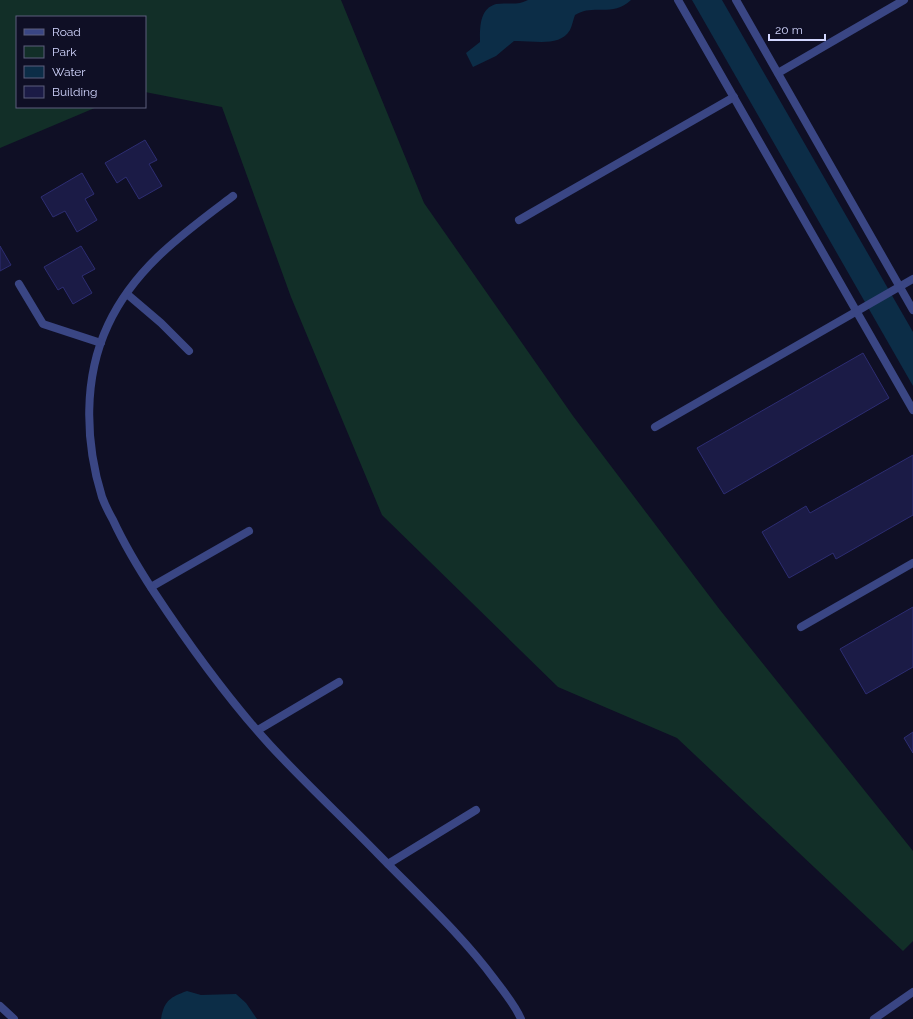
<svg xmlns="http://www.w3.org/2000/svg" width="913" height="1019" font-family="Raleway,sans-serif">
<rect width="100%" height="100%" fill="#0f0f25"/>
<path fill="#122f28" d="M 0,0 L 341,0 L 424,203 L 573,416 L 720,610 L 913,851 L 913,941 L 903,951 L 677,738 L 558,687 L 382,515 L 291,297 L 222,107 L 145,92 L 145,17 L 17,17 L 17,107 L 97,107 L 0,148 Z"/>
<g fill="#0c2d47">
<path d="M 528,0 L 631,0 C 612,18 594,3 575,15 C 573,20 572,26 570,30 C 560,48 531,40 514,41 L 496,56 L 473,67 L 466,53 L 480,42 C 480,28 479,9 496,4 C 507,2 517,6 528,0 Z"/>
<path d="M 692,0 L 722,0 L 913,332 L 913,386 Z"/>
<path d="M 187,991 L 201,995 L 236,994 L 246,1003 L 257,1019 L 161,1019 C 164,1001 170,997 187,991 Z"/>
</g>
<g fill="#1b1b46" stroke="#2d2d72">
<path d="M 145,140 L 157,160 L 149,164 L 162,186 L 139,199 L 126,177 L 117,183 L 105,163 Z"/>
<path d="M 82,173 L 94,194 L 85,199 L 97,220 L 77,232 L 65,211 L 53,217 L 41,197 Z"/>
<path d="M 0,246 L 11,265 L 0,271 Z"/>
<path d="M 81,246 L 95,269 L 82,276 L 92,293 L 73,304 L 63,287 L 58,290 L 44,267 Z"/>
<path d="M 863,353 L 889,398 L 724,494 L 697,448 Z"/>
<path d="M 913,455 L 913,515 L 836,559 L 833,553 L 789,578 L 762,532 L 806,506 L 810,513 Z"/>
<path d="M 913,607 L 913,667 L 866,694 L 840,649 Z"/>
<path d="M 913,732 L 913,753 L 904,738 Z"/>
</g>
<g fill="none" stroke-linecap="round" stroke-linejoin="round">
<g stroke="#3a4684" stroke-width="8">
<path d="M 678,0 L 913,410"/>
<path d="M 736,0 L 913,310"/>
<path d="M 778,73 L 904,0"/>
<path d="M 519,220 L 734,97"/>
<path d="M 127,294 L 161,323 L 189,351"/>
<path d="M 655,427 L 913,279"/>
<path d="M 151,587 L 249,531"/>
<path d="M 801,627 L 913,563"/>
<path d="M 258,730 L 339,682"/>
<path d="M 388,864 L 476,810"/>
</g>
<g stroke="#3a4684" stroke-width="8">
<path d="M 233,196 C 184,233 135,267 108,325 C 83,378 85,442 102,497 C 105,505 109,513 113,520 C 125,546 139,569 154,592 C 189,645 227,698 270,745 C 305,783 343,818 379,855 C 419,896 461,934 495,980 C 505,993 515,1005 521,1019"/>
<path d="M 19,284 L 43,324 L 101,343"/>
<path d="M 0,1006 L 14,1019"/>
<path d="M 874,1019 L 913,992"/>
</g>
</g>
<rect x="16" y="16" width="130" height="92" fill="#0f0f25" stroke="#5d5f7c"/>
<rect x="24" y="29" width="20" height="6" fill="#3a4684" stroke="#5d5f7c"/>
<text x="52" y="36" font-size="12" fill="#d3d7ff">Road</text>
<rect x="24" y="46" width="20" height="12" fill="#122f28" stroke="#5d5f7c"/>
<text x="52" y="56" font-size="12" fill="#d3d7ff">Park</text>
<rect x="24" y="66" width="20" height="12" fill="#0c2d47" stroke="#5d5f7c"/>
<text x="52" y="76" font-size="12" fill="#d3d7ff">Water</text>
<rect x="24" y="86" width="20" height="12" fill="#1b1b46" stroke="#5d5f7c"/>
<text x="52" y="96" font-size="12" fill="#d3d7ff">Building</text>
<path d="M769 34v6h56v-6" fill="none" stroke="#d3d7ff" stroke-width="2"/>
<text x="775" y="34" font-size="12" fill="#d3d7ff" stroke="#0f0f25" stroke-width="3" paint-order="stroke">20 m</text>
</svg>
